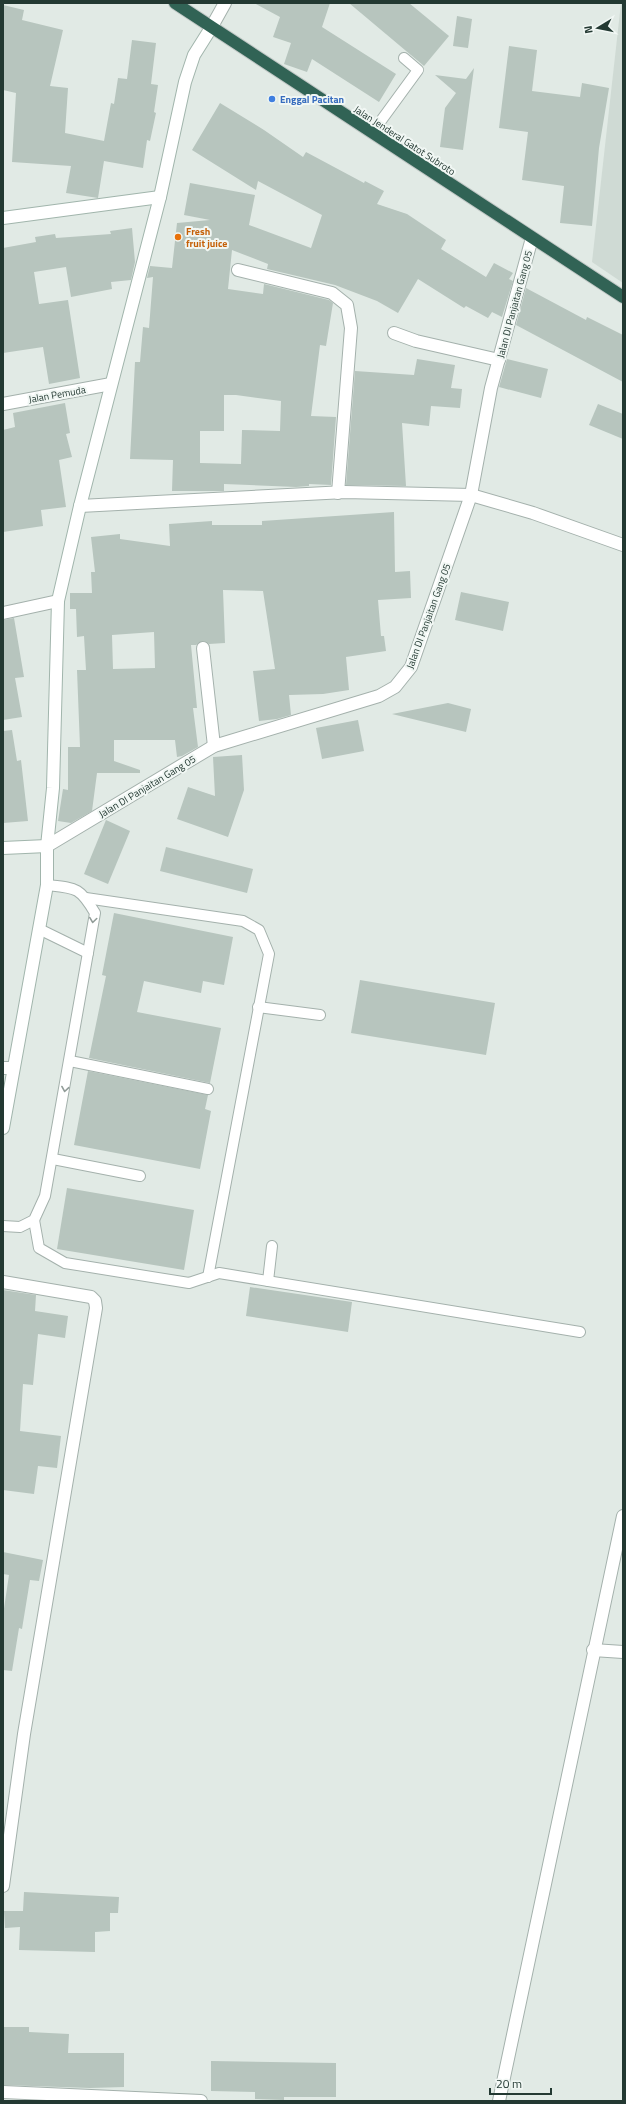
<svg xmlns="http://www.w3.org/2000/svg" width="626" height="2104" font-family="'Titillium Web',sans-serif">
<rect width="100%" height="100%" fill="#e1eae5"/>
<path fill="#cfdad4" d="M 621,3 L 623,3 L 623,283 L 592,262 Z"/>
<g fill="#b7c5be" fill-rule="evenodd">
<path d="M 254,3 L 330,3 L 322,27 L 396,74 L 379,102 L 312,59 L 307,72 L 284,64 L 291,43 L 273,37 L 280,17 Z"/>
<path d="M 349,3 L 409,3 L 449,36 L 424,66 Z"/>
<path d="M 3,5 L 24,10 L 22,20 L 63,30 L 50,86 L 68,88 L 65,133 L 104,141 L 111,103 L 114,104 L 118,78 L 127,79 L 132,40 L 156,43 L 151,84 L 158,85 L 154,112 L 156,113 L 150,141 L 147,140 L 143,168 L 104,161 L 98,198 L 66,193 L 71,166 L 12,162 L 16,93 L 3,90 Z"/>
<path d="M 457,16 L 472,19 L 468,48 L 453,46 Z"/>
<path d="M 509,46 L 537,50 L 532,91 L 580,97 L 582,83 L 609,88 L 599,148 L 592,226 L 560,223 L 564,186 L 522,180 L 528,132 L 499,128 Z"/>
<path d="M 474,68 L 463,150 L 440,147 L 445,108 L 456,93 L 435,75 L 466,79 Z"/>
<path d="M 220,103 L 264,130 L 303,157 L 306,152 L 364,183 L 365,181 L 384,191 L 377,204 L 407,214 L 446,240 L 441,249 L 486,277 L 494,263 L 513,273 L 509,279 L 513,281 L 502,317 L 492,312 L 488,318 L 466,306 L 464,308 L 418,279 L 398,313 L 377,301 L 335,285 L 267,269 L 268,264 L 232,250 L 228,289 L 263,294 L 264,284 L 329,300 L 333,303 L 326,346 L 320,345 L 311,416 L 336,417 L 331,485 L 309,484 L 309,486 L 296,487 L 224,484 L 224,491 L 172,491 L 173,460 L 130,459 L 135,362 L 140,362 L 143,327 L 149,328 L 153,277 L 147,278 L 150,266 L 172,268 L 177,223 L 210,220 L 184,215 L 190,183 L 255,195 L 249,225 L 311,248 L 322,215 L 258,181 L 256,190 L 192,150 ZM 224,395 L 236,395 L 281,401 L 280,431 L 242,430 L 241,464 L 200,463 L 200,431 L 224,431 Z"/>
<path d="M 132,228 L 135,262 L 131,280 L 111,282 L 112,289 L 71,297 L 66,267 L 34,272 L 39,304 L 68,300 L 80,378 L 49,384 L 43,347 L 3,353 L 3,248 L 36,242 L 35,237 L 55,234 L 56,238 L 111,234 L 110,231 Z"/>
<path d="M 526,288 L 586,320 L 587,317 L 623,335 L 623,382 L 516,325 Z"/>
<path d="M 417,359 L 455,365 L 451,388 L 462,389 L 460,408 L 431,406 L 429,426 L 402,423 L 406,486 L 346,485 L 355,371 L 414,375 Z"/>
<path d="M 507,359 L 548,369 L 541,398 L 499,387 Z"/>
<path d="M 65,403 L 70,433 L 66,434 L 72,457 L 59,460 L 66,507 L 41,510 L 43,526 L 3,532 L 3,430 L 15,427 L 13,413 Z"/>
<path d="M 598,404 L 623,414 L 623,439 L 589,425 Z"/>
<path d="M 394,512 L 395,572 L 410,571 L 411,598 L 378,600 L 381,636 L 384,636 L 386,651 L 346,657 L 349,690 L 323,694 L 289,695 L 291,715 L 277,719 L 259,721 L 253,671 L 275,669 L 263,591 L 223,590 L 225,643 L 209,644 L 203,641 L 196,645 L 191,645 L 197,708 L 193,708 L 198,747 L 182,756 L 177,757 L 175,740 L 114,740 L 114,761 L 140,770 L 140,773 L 97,773 L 92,811 L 71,823 L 58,821 L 63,789 L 68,790 L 68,747 L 80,747 L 77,670 L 86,670 L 84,636 L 77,637 L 76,609 L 70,609 L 70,593 L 92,593 L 91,572 L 95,572 L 91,537 L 120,534 L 120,539 L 170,546 L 169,524 L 212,521 L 212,525 L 262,525 L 262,521 ZM 154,632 L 155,668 L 113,669 L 112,635 Z"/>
<path d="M 461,592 L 509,602 L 503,631 L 455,620 Z"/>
<path d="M 14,618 L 24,677 L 15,678 L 22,717 L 3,720 L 3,620 Z"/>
<path d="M 448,703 L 471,709 L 466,732 L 392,714 Z"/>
<path d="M 358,720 L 364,751 L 322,759 L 316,728 Z"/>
<path d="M 12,730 L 17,761 L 21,760 L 28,821 L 3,823 L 3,731 Z"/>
<path d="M 242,755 L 244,790 L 228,837 L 177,819 L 188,787 L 215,796 L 213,757 Z"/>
<path d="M 106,820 L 130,831 L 108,884 L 84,874 Z"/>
<path d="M 166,847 L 253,869 L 247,893 L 160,871 Z"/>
<path d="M 114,913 L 233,937 L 224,985 L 203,981 L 201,993 L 144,981 L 137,1012 L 221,1028 L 210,1083 L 89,1058 L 106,976 L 102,975 Z"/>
<path d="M 360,980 L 495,1003 L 486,1055 L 351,1033 Z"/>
<path d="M 88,1071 L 208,1095 L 205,1109 L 211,1111 L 200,1169 L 74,1145 Z"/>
<path d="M 67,1188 L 194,1210 L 184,1270 L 57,1249 Z"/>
<path d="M 250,1287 L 352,1302 L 348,1332 L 246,1316 Z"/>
<path d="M 3,1290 L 36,1295 L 35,1311 L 68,1316 L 65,1338 L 38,1334 L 33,1385 L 23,1384 L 20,1431 L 61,1436 L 57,1468 L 38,1466 L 34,1494 L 3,1490 Z"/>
<path d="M 3,1552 L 43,1560 L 39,1581 L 30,1580 L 22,1629 L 19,1628 L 12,1671 L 3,1670 L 3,1615 L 9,1575 L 3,1574 Z"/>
<path d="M 24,1892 L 119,1897 L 118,1913 L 110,1913 L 110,1931 L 95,1932 L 95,1952 L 19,1950 L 20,1927 L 5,1928 L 4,1911 L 23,1911 Z"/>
<path d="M 3,2027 L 29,2027 L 29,2032 L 69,2034 L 68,2053 L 124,2053 L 124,2087 L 90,2088 L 3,2085 Z"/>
<path d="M 211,2061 L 336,2063 L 336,2097 L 284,2097 L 284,2100 L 255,2099 L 255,2092 L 211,2091 Z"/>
</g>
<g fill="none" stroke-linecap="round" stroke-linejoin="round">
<g stroke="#a4b1ac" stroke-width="12">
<g id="lane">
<path d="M 372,133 L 418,70 L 404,58"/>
<path d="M 86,898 L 243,921 L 259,930 L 269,954 L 208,1277"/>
<path d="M 39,929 L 88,953"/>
<path d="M 258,1007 L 320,1015"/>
<path d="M 70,1061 L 208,1089"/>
<path d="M 53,1159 L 140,1176"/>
<path d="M 34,1220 L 39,1248 L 65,1263 L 189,1283 L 219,1273 L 580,1332"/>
<path d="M 3,1226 L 20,1227 L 34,1220 L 45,1196 L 95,913 C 80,887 76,888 47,885"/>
<path d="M 268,1281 L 272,1246"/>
</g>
</g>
<g stroke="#a4b1ac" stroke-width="14">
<g id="street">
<path d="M 211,28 L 225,3"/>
<path d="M 238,270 L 332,293 L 347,305 L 351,328 L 338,493"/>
<path d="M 394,333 L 416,341 L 499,360"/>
<path d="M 3,404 L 111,384"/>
<path d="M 80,506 L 345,492 L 471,495 L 533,513 L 623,545"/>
<path d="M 3,613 L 58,601"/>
<path d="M 203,648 L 214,746"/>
<path d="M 47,846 L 214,746 L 379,696 L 395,687 L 411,667 L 471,495 L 491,388 L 532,238"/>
<path d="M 3,1068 L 13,1068"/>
<path d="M 3,1282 L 91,1297 L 95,1301 L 96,1308 L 24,1734 L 3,1886"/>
<path d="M 593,1650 L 623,1652"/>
<path d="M 3,2092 L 201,2101"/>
<path d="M 499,2101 L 623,1516"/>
</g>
</g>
<g stroke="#a1b5ac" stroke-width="14">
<g id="secondary">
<path d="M 3,218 L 160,197"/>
<path d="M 3,848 L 47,846"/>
<path d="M 3,1128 L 47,885 L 47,846 L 53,788 L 58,601 L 80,506 L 160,197 L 185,82 L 194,55 L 211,28"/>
</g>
</g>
<g stroke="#c1c8c6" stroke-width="14">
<path id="highway" d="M 175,3 L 623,297"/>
</g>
<use href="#lane" stroke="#fff" stroke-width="10"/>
<use href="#street" stroke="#fff" stroke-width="12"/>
<use href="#secondary" stroke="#fff" stroke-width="12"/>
<use href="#highway" stroke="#316355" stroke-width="12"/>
</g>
<defs><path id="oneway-chevron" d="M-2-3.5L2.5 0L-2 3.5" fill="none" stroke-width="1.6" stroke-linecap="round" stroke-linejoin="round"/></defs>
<g stroke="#919c98">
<use href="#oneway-chevron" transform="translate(93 920) rotate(98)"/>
<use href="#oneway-chevron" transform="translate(65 1089) rotate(99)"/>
</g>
<circle fill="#3f7fe0" stroke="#f1f7f4" stroke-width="1.5" cx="272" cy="99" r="4"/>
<circle fill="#e8710a" stroke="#f1f7f4" stroke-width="1.5" cx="178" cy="237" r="4"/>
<g text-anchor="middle" stroke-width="4" stroke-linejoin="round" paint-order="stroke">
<g font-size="10" font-weight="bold" fill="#366cbe" stroke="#f1f7f4" text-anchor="start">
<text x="280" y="103">Enggal Pacitan</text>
</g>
<g font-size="10" fill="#233932" stroke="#f1f7f4">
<text transform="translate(405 140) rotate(33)" y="4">Jalan Jenderal Gatot Subroto</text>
<text transform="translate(514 304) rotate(-75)" y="4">Jalan DI Panjaitan Gang 05</text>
<text transform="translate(57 394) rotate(-10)" y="4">Jalan Pemuda</text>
<text transform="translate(428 616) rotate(-70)" y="4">Jalan DI Panjaitan Gang 05</text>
<text transform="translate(147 786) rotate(-31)" y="4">Jalan DI Panjaitan Gang 05</text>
</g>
<g font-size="10" font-weight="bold" fill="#c56008" stroke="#f1f7f4" text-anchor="start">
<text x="186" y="235">Fresh<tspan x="186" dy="12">fruit juice</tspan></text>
</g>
</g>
<rect width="626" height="2104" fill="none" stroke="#233932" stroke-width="8"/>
<g transform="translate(598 28) rotate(260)" stroke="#f1f7f4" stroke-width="3" paint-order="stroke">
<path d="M0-3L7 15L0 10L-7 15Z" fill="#233932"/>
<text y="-6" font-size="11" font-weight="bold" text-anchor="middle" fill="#233932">N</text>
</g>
<path d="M490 2088v6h61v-6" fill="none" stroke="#233932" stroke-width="2"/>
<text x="496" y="2088" font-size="12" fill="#233932" stroke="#f1f7f4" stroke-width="3" paint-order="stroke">20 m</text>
</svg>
